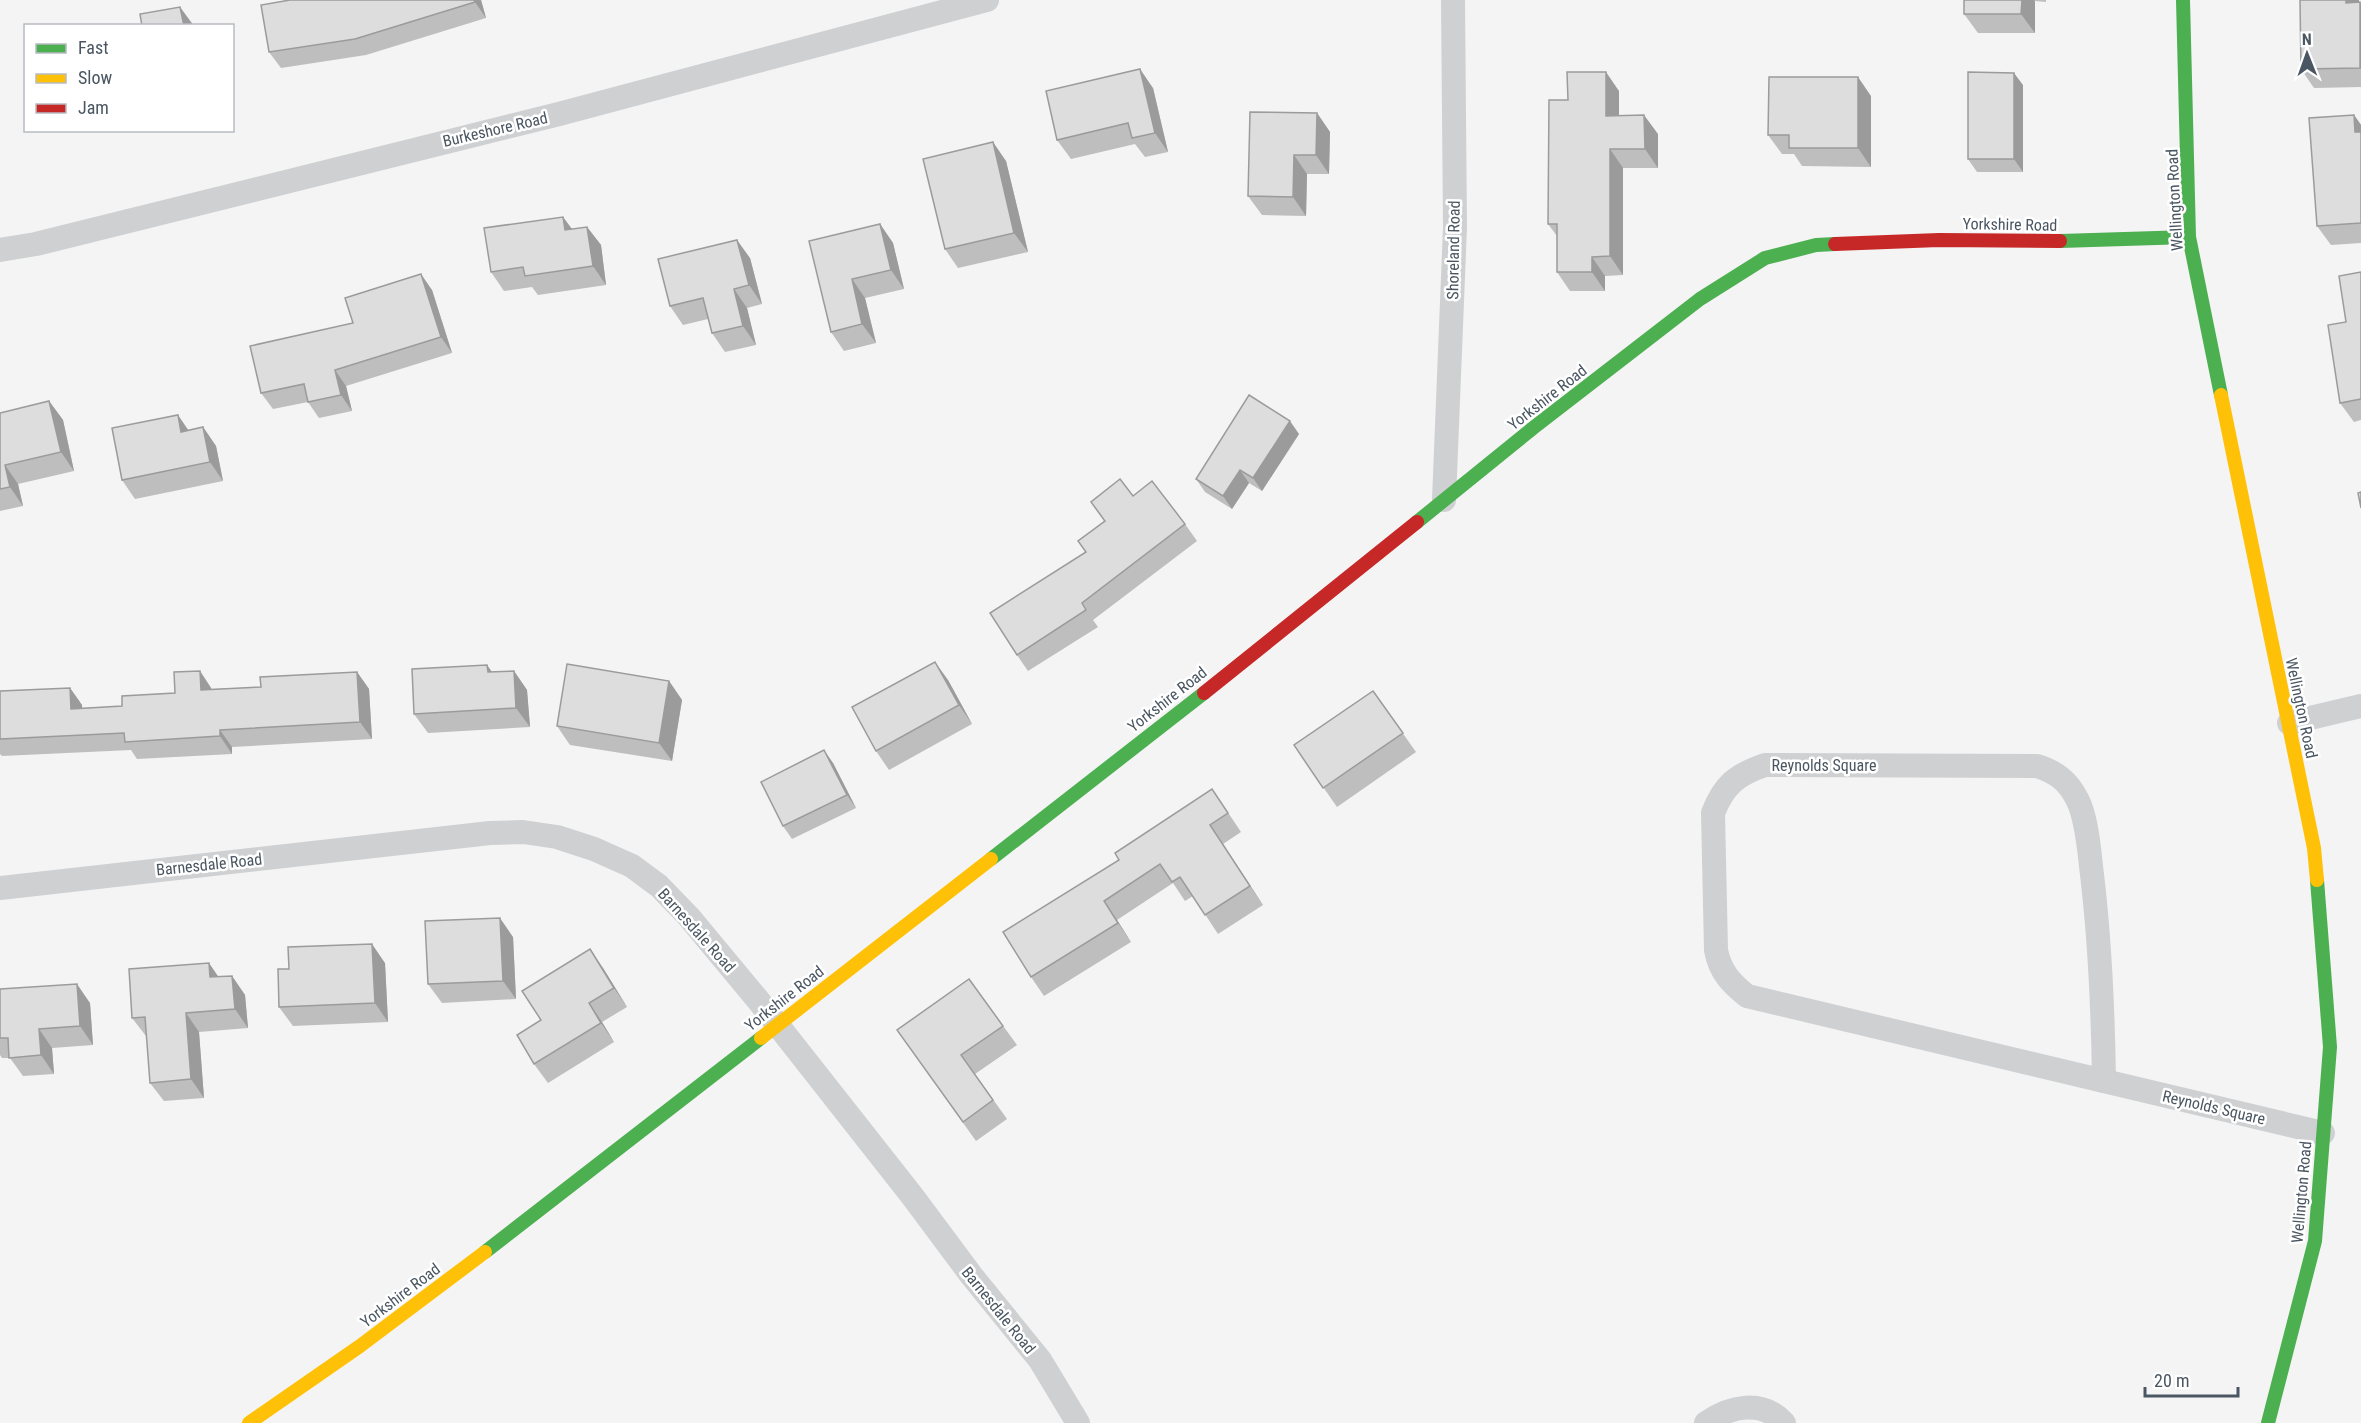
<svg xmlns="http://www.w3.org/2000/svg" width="2361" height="1423" font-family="'Roboto Condensed',sans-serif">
<rect width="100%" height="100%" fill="#f4f4f4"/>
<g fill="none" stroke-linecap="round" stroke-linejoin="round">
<g stroke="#ced0d2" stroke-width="24">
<path d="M 0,250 L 36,244 L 559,114 L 987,0"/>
<path d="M 1444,500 L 1455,227 L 1453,0"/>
<path d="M 2289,723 L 2361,706"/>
<path d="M 1765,765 L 2037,766 C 2056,772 2068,781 2077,799 C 2086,815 2089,847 2091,866 C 2100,938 2103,1009 2104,1081 L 1747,996 C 1731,983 1720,972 1716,950 L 1713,813 C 1724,785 1736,775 1765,765 Z"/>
<path d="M 0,888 L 490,833 L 523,832 L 557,837 L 594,849 L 632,866 L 659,886 L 689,917 L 758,1000 L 913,1197 L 971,1275 L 1040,1360 L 1078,1423"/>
<path d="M 2104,1081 L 2323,1133"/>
<path d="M 1706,1423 C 1730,1406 1762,1399 1784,1423"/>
</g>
<g stroke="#4caf50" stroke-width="14">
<path d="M 2183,0 L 2189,237 L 2221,395"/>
<path d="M 2060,241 L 2189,237"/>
<path d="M 1417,522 L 1533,428 L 1700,299 L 1765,258 L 1816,245 L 1835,244"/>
<path d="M 991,859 L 1204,693"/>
<path d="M 485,1252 L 761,1038"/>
<path d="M 2268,1423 L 2315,1241 L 2330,1047 L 2317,880"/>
</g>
<g stroke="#ffc107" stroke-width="14">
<path d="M 2221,395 L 2314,848 L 2317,880"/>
<path d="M 761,1038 L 991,859"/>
<path d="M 249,1423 L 360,1346 L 485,1252"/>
</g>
<g stroke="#c62828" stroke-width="14">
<path d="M 1835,244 L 1939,240 L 2060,241"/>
<path d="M 1204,693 L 1417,522"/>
</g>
</g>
<g fill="#bebebf">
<path d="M 481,0 L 486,18 L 366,55 L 281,68 L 269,52 Z"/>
<path d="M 1964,0 L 2046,0 L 2046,2 L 2035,1 L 2035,33 L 1978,33 L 1964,14 Z"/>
<path d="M 2359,2 L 2361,4 L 2361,87 L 2314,88 L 2301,69 Z"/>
<path d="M 2023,85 L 2023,172 L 1977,172 L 1968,159 Z"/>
<path d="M 1153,88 L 1168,152 L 1145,157 L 1135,144 L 1071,159 L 1057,140 Z"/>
<path d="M 1619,91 L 1619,115 L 1658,134 L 1658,168 L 1623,168 L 1623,275 L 1605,276 L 1605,291 L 1570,291 L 1557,272 L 1557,236 L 1548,224 L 1568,100 Z"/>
<path d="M 1871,96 L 1871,167 L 1802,166 L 1794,154 L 1782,154 L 1768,135 Z"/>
<path d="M 1317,113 L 1330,132 L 1329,174 L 1307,174 L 1306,216 L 1262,215 L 1248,196 Z"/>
<path d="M 2354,115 L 2361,125 L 2361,243 L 2331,245 L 2317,226 Z"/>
<path d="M 1006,161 L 1028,252 L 958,268 L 945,249 Z"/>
<path d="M 563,217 L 572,229 L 587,227 L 601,245 L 606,285 L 538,295 L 532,287 L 504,291 L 491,272 Z"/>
<path d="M 880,224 L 893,243 L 904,289 L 865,298 L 876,343 L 844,351 L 831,332 L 809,241 Z"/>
<path d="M 750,258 L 762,304 L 747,308 L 756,345 L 725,352 L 712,333 L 708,319 L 683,325 L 670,306 Z"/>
<path d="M 2361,272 L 2361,420 L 2354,422 L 2340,403 L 2346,322 Z"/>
<path d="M 432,290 L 452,353 L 346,386 L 352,411 L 319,418 L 308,402 L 273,409 L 261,393 L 353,323 Z"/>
<path d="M 49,401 L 63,420 L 74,471 L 18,484 L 23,506 L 0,511 L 0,413 Z"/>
<path d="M 203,427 L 216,446 L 223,481 L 135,499 L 122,480 L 189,430 Z"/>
<path d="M 1299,434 L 1262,491 L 1249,483 L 1232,509 L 1205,492 L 1196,479 Z"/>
<path d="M 1091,502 L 1185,524 L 1197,541 L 1093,620 L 1098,627 L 1028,671 L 1017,655 L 1085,552 L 1078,541 L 1104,521 Z"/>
<path d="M 487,665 L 492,672 L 514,671 L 527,690 L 530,727 L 428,733 L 414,714 Z"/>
<path d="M 200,671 L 211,688 L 212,689 L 261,687 L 357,672 L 369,689 L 372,739 L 232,747 L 232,754 L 137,759 L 131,750 L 2,756 L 0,754 L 0,691 L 70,688 L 82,705 L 82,708 L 122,706 L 175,693 Z"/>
<path d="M 948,680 L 972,724 L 889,770 L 876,751 Z"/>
<path d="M 669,681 L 682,700 L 672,761 L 570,745 L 557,726 Z"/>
<path d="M 1373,691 L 1416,752 L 1337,807 L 1294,745 Z"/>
<path d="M 833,763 L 856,808 L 792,839 L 783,826 Z"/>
<path d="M 1225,808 L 1241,832 L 1223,844 L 1263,905 L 1218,934 L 1193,896 L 1185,901 L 1173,883 L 1117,920 L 1131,942 L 1044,996 L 1031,977 L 1003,932 Z"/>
<path d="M 513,937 L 516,999 L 442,1003 L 428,984 Z"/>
<path d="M 385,963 L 388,1022 L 293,1026 L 279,1007 Z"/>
<path d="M 603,968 L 627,1007 L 602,1022 L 614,1042 L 548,1083 L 534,1064 L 541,1020 Z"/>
<path d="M 232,976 L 245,995 L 248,1028 L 199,1032 L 204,1098 L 164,1101 L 150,1083 L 147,1036 L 146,1036 L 132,1018 L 219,977 Z"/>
<path d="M 969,979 L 1017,1045 L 975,1074 L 1007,1119 L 976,1141 L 897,1030 Z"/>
<path d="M 0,989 L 90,1003 L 93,1045 L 52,1048 L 54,1074 L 23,1076 L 10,1058 L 2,1058 L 0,1055 Z"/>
</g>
<g fill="#9b9b9b">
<path d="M 474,0 L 481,0 L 486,18 L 475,2 Z"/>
<path d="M 2022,0 L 2034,0 L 2035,1 L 2035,33 L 2021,14 Z"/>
<path d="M 2346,0 L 2359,0 L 2359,22 L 2346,3 Z"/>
<path d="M 2360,2 L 2361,4 L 2361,69 L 2360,68 Z"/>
<path d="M 180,7 L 194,26 L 184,26 Z"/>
<path d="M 1140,69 L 1153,88 L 1168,152 L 1155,133 Z"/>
<path d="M 1606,72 L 1619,91 L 1619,134 L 1606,116 Z"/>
<path d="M 2014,73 L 2023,85 L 2023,172 L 2014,159 Z"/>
<path d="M 1858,77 L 1871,96 L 1871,167 L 1858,148 Z"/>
<path d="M 1317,113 L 1330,132 L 1329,174 L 1316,155 Z"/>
<path d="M 1644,115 L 1658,134 L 1658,168 L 1645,149 Z"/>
<path d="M 2354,115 L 2361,125 L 2361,141 L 2355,132 Z"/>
<path d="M 993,142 L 1006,161 L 1028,252 L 1014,233 Z"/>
<path d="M 1610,149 L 1623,168 L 1623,275 L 1610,256 Z"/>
<path d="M 1294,155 L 1307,174 L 1306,216 L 1293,197 Z"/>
<path d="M 563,217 L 577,236 L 565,230 Z"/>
<path d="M 880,224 L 893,243 L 904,289 L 891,270 Z"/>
<path d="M 587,227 L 601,245 L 606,285 L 593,266 Z"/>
<path d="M 737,240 L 750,258 L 762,304 L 749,285 Z"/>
<path d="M 1592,257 L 1605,276 L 1605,291 L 1592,272 Z"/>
<path d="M 421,274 L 432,290 L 452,353 L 441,337 Z"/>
<path d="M 852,279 L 865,298 L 876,343 L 862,324 Z"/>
<path d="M 734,289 L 747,308 L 756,345 L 743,326 Z"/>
<path d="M 335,370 L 346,386 L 352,411 L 341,395 Z"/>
<path d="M 49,401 L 63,420 L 74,471 L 61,452 Z"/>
<path d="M 178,415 L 191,434 L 181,432 Z"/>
<path d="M 1290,421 L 1299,434 L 1262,491 L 1253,478 Z"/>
<path d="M 203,427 L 216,446 L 223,481 L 210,462 Z"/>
<path d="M 5,465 L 18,484 L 23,506 L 10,487 Z"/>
<path d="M 1240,470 L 1249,483 L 1232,509 L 1223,496 Z"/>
<path d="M 935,662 L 948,680 L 972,724 L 959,705 Z"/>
<path d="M 487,665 L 500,684 L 488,672 Z"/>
<path d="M 200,671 L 211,688 L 213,707 L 201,690 Z"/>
<path d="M 514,671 L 527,690 L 530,727 L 516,708 Z"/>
<path d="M 357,672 L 369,689 L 372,739 L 360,722 Z"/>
<path d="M 669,681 L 682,700 L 672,761 L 659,743 Z"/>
<path d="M 70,688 L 82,705 L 83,726 L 71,709 Z"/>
<path d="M 220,730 L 232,747 L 232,754 L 220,736 Z"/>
<path d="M 824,750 L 833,763 L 856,808 L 847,795 Z"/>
<path d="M 1210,825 L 1223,844 L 1263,905 L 1250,886 Z"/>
<path d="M 1104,901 L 1117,920 L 1131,942 L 1118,923 Z"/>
<path d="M 500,918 L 513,937 L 516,999 L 503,981 Z"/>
<path d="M 372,944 L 385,963 L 388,1022 L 375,1003 Z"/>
<path d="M 590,949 L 603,968 L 627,1007 L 614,988 Z"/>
<path d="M 209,963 L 222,982 L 210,977 Z"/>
<path d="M 232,976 L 245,995 L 248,1028 L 235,1009 Z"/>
<path d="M 77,984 L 90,1003 L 93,1045 L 80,1026 Z"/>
<path d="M 589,1003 L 602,1022 L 614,1042 L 601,1023 Z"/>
<path d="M 186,1013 L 199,1032 L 204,1098 L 191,1079 Z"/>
<path d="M 39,1029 L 52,1048 L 54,1074 L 41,1055 Z"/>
</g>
<g fill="#ddddde" stroke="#9b9b9b" stroke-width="1.5">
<path d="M 290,0 L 474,0 L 475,2 L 355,39 L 269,52 L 261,5 Z"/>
<path d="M 1964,0 L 2022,0 L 2021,14 L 1964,14 Z"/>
<path d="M 2300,0 L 2346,0 L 2346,3 L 2360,2 L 2360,68 L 2301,69 Z"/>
<path d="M 180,7 L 184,26 L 142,26 L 140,14 Z"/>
<path d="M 1140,69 L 1155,133 L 1132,138 L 1128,123 L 1057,140 L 1046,91 Z"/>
<path d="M 1567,72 L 1606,72 L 1606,116 L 1644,115 L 1645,149 L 1610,149 L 1610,256 L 1592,257 L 1592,272 L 1557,272 L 1557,224 L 1548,224 L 1549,100 L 1568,100 Z"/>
<path d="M 1968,72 L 2014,73 L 2014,159 L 1968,159 Z"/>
<path d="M 1769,77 L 1858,77 L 1858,148 L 1789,148 L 1789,135 L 1768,135 Z"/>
<path d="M 1250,112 L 1317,113 L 1316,155 L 1294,155 L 1293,197 L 1248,196 Z"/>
<path d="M 2354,115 L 2355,132 L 2361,132 L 2361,223 L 2317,226 L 2309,118 Z"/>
<path d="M 993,142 L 1014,233 L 945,249 L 923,159 Z"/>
<path d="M 563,217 L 565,230 L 587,227 L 593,266 L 525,276 L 523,267 L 491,272 L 484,228 Z"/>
<path d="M 880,224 L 891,270 L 852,279 L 862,324 L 831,332 L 809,241 Z"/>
<path d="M 737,240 L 749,285 L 734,289 L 743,326 L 712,333 L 703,298 L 670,306 L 658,259 Z"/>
<path d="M 2361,272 L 2361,399 L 2340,403 L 2328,325 L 2346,322 L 2339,276 Z"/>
<path d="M 421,274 L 441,337 L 335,370 L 341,395 L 308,402 L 304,384 L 261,393 L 250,346 L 353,323 L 345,298 Z"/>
<path d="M 1249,395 L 1290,421 L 1253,478 L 1240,470 L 1223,496 L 1196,479 Z"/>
<path d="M 49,401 L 61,452 L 5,465 L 10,487 L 0,489 L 0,413 Z"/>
<path d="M 178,415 L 181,432 L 203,427 L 210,462 L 122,480 L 112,428 Z"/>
<path d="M 1120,479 L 1133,496 L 1152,481 L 1185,524 L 1082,603 L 1086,610 L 1017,655 L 990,613 L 1086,552 L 1078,541 L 1105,521 L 1091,502 Z"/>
<path d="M 2361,492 L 2361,508 L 2358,493 Z"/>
<path d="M 935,662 L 959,705 L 876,751 L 852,707 Z"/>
<path d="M 567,664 L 669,681 L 659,743 L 557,726 Z"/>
<path d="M 487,665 L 488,672 L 514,671 L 516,708 L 414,714 L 412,669 Z"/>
<path d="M 200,671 L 201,690 L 261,687 L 260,677 L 357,672 L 360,722 L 220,730 L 220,736 L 125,742 L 124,733 L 0,739 L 0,691 L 70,688 L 71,709 L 122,706 L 122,696 L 175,693 L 174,672 Z"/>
<path d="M 1373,691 L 1403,733 L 1323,788 L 1294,745 Z"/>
<path d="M 824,750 L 847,795 L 783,826 L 761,782 Z"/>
<path d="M 1212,789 L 1228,813 L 1210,825 L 1250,886 L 1205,915 L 1180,877 L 1172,882 L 1160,864 L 1104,901 L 1118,923 L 1031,977 L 1003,932 L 1119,860 L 1115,853 Z"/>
<path d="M 500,918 L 503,981 L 428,984 L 425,921 Z"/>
<path d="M 372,944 L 375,1003 L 279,1007 L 278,969 L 289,969 L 288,947 Z"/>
<path d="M 590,949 L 614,988 L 589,1003 L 601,1023 L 534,1064 L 517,1035 L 541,1020 L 522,991 Z"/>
<path d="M 209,963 L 210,977 L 232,976 L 235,1009 L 186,1013 L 191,1079 L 150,1083 L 145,1017 L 132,1018 L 129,969 Z"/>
<path d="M 969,979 L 1003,1026 L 961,1055 L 993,1100 L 963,1122 L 897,1030 Z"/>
<path d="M 77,984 L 80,1026 L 39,1029 L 41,1055 L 9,1058 L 8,1038 L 0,1038 L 0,989 Z"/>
</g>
<g text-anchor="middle" stroke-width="5" stroke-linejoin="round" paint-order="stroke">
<g font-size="16" fill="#4a5661" stroke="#fff">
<text transform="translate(495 129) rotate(-13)" y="6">Burkeshore Road</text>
<text transform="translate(2174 200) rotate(-93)" y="6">Wellington Road</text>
<text transform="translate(2010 224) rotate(1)" y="6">Yorkshire Road</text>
<text transform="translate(1453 250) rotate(-89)" y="6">Shoreland Road</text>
<text transform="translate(1547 397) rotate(-38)" y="6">Yorkshire Road</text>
<text transform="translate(1167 699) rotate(-38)" y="6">Yorkshire Road</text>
<text transform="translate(2302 708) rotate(78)" y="6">Wellington Road</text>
<text x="1824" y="771">Reynolds Square</text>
<text transform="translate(209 864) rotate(-6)" y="6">Barnesdale Road</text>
<text transform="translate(697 930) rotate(48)" y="6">Barnesdale Road</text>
<text transform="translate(784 998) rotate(-38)" y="6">Yorkshire Road</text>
<text transform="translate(2214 1107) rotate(13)" y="6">Reynolds Square</text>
<text transform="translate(2301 1192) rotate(-85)" y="6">Wellington Road</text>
<text transform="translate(400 1295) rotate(-37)" y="6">Yorkshire Road</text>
<text transform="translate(999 1310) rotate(51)" y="6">Barnesdale Road</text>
</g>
</g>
<rect x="24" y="24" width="210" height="108" fill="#ffffff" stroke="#b7bbc0" stroke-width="1.5"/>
<rect x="36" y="44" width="30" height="9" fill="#4caf50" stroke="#b7bbc0" stroke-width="1.5"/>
<text x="78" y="54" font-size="18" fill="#4a5661">Fast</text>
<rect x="36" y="74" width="30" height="9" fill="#ffc107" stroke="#b7bbc0" stroke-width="1.5"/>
<text x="78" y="84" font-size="18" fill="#4a5661">Slow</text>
<rect x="36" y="104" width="30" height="9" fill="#c62828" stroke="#b7bbc0" stroke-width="1.5"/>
<text x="78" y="114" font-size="18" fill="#4a5661">Jam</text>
<g transform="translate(2307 54) rotate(359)" stroke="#ffffff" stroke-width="4.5" paint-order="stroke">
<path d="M0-4.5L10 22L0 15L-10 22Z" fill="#4a5661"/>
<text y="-9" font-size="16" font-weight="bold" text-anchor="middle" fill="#4a5661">N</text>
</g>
<path d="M2145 1387v9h93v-9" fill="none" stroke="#4a5661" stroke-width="3"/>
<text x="2154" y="1387" font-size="18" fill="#4a5661" stroke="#ffffff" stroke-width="4.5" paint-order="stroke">20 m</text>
</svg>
